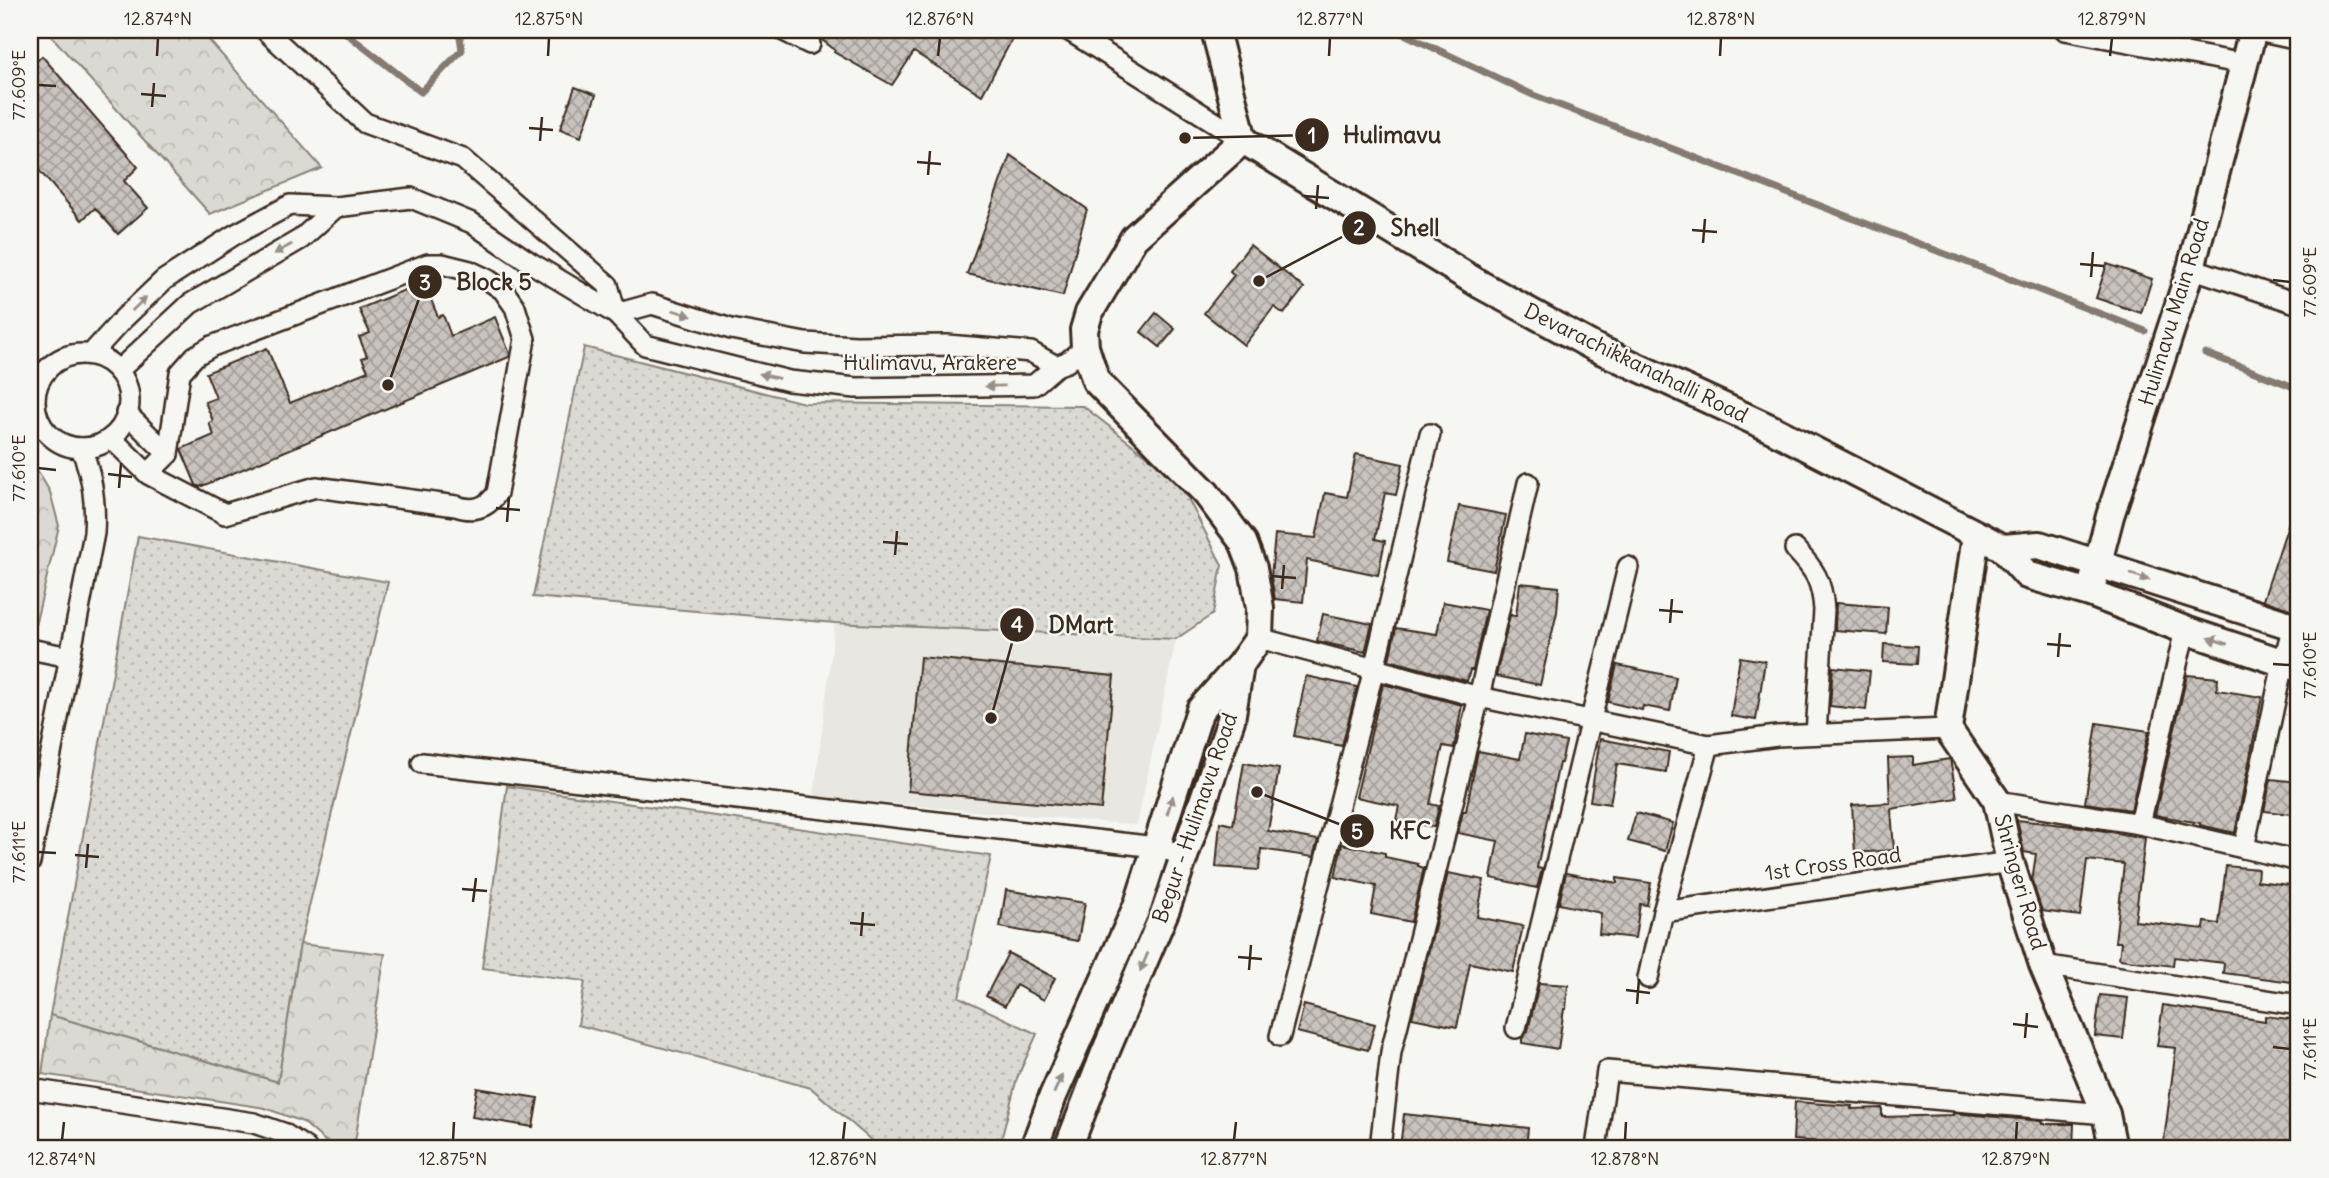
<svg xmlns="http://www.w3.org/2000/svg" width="2329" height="1178" font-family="Delius,sans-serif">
<defs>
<pattern id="grass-dots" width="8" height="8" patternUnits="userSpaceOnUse" patternTransform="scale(1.75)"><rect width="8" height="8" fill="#dad9d3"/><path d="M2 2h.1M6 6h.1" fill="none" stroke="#bcbab5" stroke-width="1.8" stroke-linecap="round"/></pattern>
<pattern id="park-crowns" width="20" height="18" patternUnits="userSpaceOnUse" patternTransform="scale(1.75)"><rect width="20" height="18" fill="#dad9d3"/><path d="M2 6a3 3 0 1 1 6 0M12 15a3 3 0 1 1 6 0" fill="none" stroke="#bcbab5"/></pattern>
<pattern id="building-cross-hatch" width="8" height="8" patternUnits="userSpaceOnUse" patternTransform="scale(1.75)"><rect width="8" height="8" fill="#c8c3be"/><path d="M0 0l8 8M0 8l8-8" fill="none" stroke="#a49f9a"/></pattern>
</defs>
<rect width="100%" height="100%" fill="#f6f6f2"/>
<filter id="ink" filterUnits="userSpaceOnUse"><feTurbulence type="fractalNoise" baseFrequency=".0143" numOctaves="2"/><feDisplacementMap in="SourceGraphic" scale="14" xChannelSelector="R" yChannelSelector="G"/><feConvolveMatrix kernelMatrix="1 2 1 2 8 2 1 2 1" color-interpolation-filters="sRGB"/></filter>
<g filter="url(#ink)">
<path fill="#e8e7e2" d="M 835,623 L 1176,639 L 1137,825 L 814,797 Z"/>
<g fill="url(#grass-dots)" stroke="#8a8278" stroke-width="2">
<path d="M 584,347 L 804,403 L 1083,406 L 1179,481 L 1222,565 L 1213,614 L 1176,639 L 835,623 L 533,597 Z"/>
<path d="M 138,536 L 388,582 L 300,944 L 278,1082 L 50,1015 Z"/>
<path d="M 507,786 L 991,856 L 959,997 L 1037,1034 L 1017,1078 L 999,1148 L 880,1148 L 811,1088 L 578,1025 L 585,981 L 482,968 Z"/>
</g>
<g fill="url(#park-crowns)" stroke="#8a8278" stroke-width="2">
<path d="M 46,30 L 200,30 L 322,168 L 210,214 Z"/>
<path d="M 30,458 L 50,492 L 59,526 L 34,630 L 30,629 Z"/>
<path d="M 300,944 L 385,954 L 354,1148 L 333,1148 L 303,1122 L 265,1108 L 42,1074 L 50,1015 L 278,1082 Z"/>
</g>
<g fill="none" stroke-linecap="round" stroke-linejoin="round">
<g stroke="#857a71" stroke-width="7">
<path d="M 342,30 L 421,92 L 462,50 L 459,30"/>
<path d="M 1396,30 L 1533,95 L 2145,331"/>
<path d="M 2205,353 L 2299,389"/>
</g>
</g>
<g fill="url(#building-cross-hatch)" stroke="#3b2a1e" stroke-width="2">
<path d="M 809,30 L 1017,30 L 982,95 L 914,52 L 892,85 L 834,52 L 835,50 Z"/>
<path d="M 42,56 L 138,167 L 124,181 L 148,208 L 118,234 L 95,208 L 82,220 L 30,160 L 30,67 Z"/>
<path d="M 575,87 L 596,95 L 581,137 L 560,129 Z"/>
<path d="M 1010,155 L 1087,209 L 1063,296 L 967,274 Z"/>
<path d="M 1250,245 L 1304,288 L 1284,314 L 1274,307 L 1244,345 L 1204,313 L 1234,275 L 1230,271 Z"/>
<path d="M 2107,264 L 2152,279 L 2141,313 L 2096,298 Z"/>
<path d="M 424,282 L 438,317 L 443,315 L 451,336 L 495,317 L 510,354 L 509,357 L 200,487 L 196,485 L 181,449 L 214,435 L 209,423 L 213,421 L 205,402 L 216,398 L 206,373 L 267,348 L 290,403 L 368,371 L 362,358 L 367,356 L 359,337 L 370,333 L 359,309 Z"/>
<path d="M 1156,313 L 1175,329 L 1160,347 L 1141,332 Z"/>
<path d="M 1356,454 L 1403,464 L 1396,495 L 1385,493 L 1375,539 L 1385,541 L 1378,575 L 1307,560 L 1303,602 L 1275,599 L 1271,577 L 1275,534 L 1316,538 L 1325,493 L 1347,497 Z"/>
<path d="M 2296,501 L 2299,502 L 2299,612 L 2263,600 Z"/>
<path d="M 1459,506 L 1506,515 L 1494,571 L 1447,562 Z"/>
<path d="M 1520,583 L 1559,587 L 1557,612 L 1540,685 L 1496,676 L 1510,615 L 1516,616 Z"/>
<path d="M 1443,602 L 1486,610 L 1473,670 L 1470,670 L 1467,681 L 1389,660 L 1396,628 L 1437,634 Z"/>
<path d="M 1836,603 L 1888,607 L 1886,634 L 1835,630 Z"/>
<path d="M 1323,614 L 1372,624 L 1365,652 L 1317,641 Z"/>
<path d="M 1884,644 L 1918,646 L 1917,664 L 1883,662 Z"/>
<path d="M 920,657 L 1114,676 L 1101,809 L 908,791 Z"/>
<path d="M 1740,657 L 1765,661 L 1756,720 L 1731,716 Z"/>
<path d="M 1617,665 L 1676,677 L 1670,711 L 1643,706 L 1642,710 L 1608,702 Z"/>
<path d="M 1833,667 L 1870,671 L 1866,710 L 1830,706 Z"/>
<path d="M 2187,675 L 2218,678 L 2217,690 L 2262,697 L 2235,833 L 2200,825 L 2200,823 L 2155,815 Z"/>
<path d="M 1306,676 L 1357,687 L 1342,746 L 1294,736 Z"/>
<path d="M 1383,684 L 1462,705 L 1454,748 L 1443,746 L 1430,804 L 1439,806 L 1434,827 L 1396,820 L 1399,806 L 1356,797 Z"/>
<path d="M 2097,723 L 2149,731 L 2131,810 L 2085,803 Z"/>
<path d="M 1525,734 L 1566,742 L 1561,763 L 1559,763 L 1537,868 L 1542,869 L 1537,888 L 1491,878 L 1498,841 L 1458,833 L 1463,811 L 1466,811 L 1478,751 L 1520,759 Z"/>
<path d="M 1600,739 L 1669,752 L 1666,772 L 1617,764 L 1610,804 L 1590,801 Z"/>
<path d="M 1913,757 L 1913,765 L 1950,759 L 1957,798 L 1891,809 L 1894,850 L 1855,853 L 1852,805 L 1890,803 L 1888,758 Z"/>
<path d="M 1244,763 L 1279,769 L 1268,831 L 1318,840 L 1313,857 L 1261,849 L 1259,870 L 1216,867 L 1220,822 L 1233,825 Z"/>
<path d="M 2271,779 L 2299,782 L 2299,815 L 2264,811 Z"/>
<path d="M 1636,813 L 1673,823 L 1665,851 L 1628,841 Z"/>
<path d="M 2017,820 L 2082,827 L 2145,838 L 2135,921 L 2204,929 L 2205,922 L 2219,924 L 2226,866 L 2258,869 L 2257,881 L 2299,886 L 2299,983 L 2223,973 L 2224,963 L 2174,957 L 2173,966 L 2119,959 L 2121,942 L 2115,942 L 2124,864 L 2087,860 L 2080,916 L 2042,911 L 2032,881 L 2036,854 L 2024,852 Z"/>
<path d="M 1342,844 L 1385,853 L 1385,857 L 1418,864 L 1418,866 L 1424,868 L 1411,922 L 1371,914 L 1376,886 L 1335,877 Z"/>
<path d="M 1448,873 L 1484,880 L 1477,917 L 1523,926 L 1513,972 L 1470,963 L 1457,1027 L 1412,1018 Z"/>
<path d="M 1566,873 L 1617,883 L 1617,878 L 1651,883 L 1647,905 L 1640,904 L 1635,938 L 1599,934 L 1601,913 L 1559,904 Z"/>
<path d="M 1006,890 L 1085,903 L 1078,941 L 1000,927 Z"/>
<path d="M 1008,953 L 1055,978 L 1044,1000 L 1016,985 L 1005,1006 L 986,996 Z"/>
<path d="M 1539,983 L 1568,985 L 1566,1009 L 1564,1009 L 1558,1049 L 1522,1043 L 1522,1038 L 1528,1031 Z"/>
<path d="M 2100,995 L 2128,998 L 2123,1039 L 2095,1036 Z"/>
<path d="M 1304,1005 L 1375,1024 L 1368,1050 L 1297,1032 Z"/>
<path d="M 2163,1005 L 2265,1021 L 2265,1016 L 2299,1020 L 2299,1148 L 2163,1148 L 2176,1048 L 2157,1046 Z"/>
<path d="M 477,1088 L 538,1098 L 533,1127 L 472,1117 Z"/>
<path d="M 1795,1102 L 1852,1106 L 1851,1109 L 1882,1108 L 1882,1117 L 1953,1115 L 1953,1113 L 2042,1121 L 2042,1124 L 2074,1124 L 2073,1148 L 1856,1148 L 1856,1144 L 1793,1140 Z"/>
<path d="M 1404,1114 L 1528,1128 L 1526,1148 L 1400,1148 Z"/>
</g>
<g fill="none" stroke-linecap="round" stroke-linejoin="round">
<g stroke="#3b2a1e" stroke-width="24">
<g id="street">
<path d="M 265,30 L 365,123 L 463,159 L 608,285 L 616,314"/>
<path d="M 782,30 L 810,44"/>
<path d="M 1068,30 L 1243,140"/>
<path d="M 2065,30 L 2244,64"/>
<path d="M 2253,30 L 2299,40"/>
<path d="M 2191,268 L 2299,304"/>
<path d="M 616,314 L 652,304 L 731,329 L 805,343 L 856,346 L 947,345 L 1031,352 L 1056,366"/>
<path d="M 92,353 L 123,319 L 164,280 L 234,235 L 290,205 L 336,207 L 411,198 L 472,223 L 531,263 L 616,314 L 645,345 L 789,381 L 856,388 L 1034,385 L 1056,366 L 1067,362 L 1085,347"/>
<circle cx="82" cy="401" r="47"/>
<path d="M 119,370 L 190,304 L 301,239 L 336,207"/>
<path d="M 126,413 L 168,454"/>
<path d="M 111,438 L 148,474 L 168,454 L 180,373 L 195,356 L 212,346 L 428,264 L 442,264 L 470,271 L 487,279 L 503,290 L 515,307 L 525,339 L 497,493 C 487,508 474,512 456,506 L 316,487 L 225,514 L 148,474"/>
<path d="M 1795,549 C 1815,570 1822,581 1824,610 L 1816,734"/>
<path d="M 1259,638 L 1479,697 L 1709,745 L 1777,736 L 1948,729"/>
<path d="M 30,649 L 69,657"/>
<path d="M 422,763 L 1156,847 L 1185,855"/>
<path d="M 1997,801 L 2140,824 L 2299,861"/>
<path d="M 2140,824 L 2185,630"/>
<path d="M 2244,848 L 2283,663 L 2293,626"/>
<path d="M 30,862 L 94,533 C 96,503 93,477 81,448"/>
<path d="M 1663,912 L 2010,862"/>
<path d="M 2043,965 L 2299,1005"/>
<path d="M 1648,978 L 1663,912 L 1709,745"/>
<path d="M 1516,1028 L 1628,567"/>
<path d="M 1280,1036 L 1374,669 L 1430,434"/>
<path d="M 30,1089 L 254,1123 L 283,1133 L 306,1148"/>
<path d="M 1380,1148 L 1391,1052 L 1479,697 L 1528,483"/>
<path d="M 1596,1148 L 1607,1071 L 2106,1114"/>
</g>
</g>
<g stroke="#3b2a1e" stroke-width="32">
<g id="secondary">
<path d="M 1215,30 L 1243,140"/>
<path d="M 1243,140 L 1481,285 L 1594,347 L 1772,429 L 2003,548 L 2027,575 L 2090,593 L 2185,630 L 2299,668"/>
<path d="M 1976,535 L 1948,729 L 1997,801 L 2010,862 L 2043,965 L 2106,1114 L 2113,1148"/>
<path d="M 2003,548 L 2039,545 L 2299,628"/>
<path d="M 2090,593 L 2110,516 L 2191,268 L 2253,30"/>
<path d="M 1034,1148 L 1053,1096 L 1138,904 L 1200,710 L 1240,665 L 1259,638 L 1260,608 L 1253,568 L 1243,542 L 1206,493 L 1096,381 L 1085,347 L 1084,330 L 1089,313 L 1134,238 L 1243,140"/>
<path d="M 1068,1148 L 1105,1053 L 1166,909 L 1231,720 L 1240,665"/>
</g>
</g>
<use href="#street" stroke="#f6f6f2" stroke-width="19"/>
<use href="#secondary" stroke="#f6f6f2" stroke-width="26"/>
</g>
<defs><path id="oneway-solid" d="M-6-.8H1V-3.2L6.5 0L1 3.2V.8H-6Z" transform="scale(1.75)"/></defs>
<g fill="#989088">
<use href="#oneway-solid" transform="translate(283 249) rotate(151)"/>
<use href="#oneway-solid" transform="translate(139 304) rotate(-44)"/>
<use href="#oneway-solid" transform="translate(682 313) rotate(18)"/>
<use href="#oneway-solid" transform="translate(769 376) rotate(-166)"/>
<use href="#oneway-solid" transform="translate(995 386) rotate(179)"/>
<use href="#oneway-solid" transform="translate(2140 577) rotate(18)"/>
<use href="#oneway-solid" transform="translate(2218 641) rotate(-161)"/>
<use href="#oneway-solid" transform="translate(1170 805) rotate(-72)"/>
<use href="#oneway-solid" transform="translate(1144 962) rotate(113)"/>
<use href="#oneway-solid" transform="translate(1058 1084) rotate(-66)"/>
</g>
</g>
<path fill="none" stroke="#3b2a1e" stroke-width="2.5" d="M 157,56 L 158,38M 548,56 L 549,38M 938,56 L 940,38M 1329,56 L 1330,38M 1720,56 L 1721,38M 2110,56 L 2112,38M 38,85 L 56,86M 141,94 L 166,96M 152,107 L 154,83M 529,128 L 553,130M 540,141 L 542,117M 917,162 L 941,164M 928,175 L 930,151M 1304,196 L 1329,198M 1316,209 L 1318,185M 1692,230 L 1717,232M 1703,243 L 1705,219M 2080,264 L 2104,266M 2091,277 L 2093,252M 2273,280 L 2290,282M 38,468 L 56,470M 108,474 L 132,477M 119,488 L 121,463M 496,508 L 520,510M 507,522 L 509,497M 883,542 L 908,544M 895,555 L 897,531M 1271,576 L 1296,578M 1282,589 L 1284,565M 1659,610 L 1683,612M 1670,623 L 1672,599M 2047,644 L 2071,646M 2058,657 L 2060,633M 2273,664 L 2290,665M 38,852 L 56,853M 75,855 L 99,857M 86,868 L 88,844M 462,889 L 487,891M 473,902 L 476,878M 850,923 L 875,925M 861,936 L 863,912M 1238,957 L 1262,959M 1249,970 L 1251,945M 1626,990 L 1650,993M 1637,1004 L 1639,979M 2013,1024 L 2038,1027M 2025,1038 L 2027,1013M 2273,1047 L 2290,1049M 62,1140 L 64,1122M 453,1140 L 454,1122M 843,1140 L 845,1122M 1234,1140 L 1236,1122M 1625,1140 L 1626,1122M 2016,1140 L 2017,1122"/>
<g text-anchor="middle" stroke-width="5" stroke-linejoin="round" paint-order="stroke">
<g font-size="21" fill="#3b2a1e" stroke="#f6f6f2">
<text transform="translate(2174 312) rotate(-73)" y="7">Hulimavu Main Road</text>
<text x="930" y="370">Hulimavu, Arakere</text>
<text transform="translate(1636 363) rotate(26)" y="7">Devarachikkanahalli Road</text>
<text transform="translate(1195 818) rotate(-71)" y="7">Begur - Hulimavu Road</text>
<text transform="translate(1833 864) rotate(-8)" y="7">1st Cross Road</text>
<text transform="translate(2020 882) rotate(74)" y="7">Shringeri Road</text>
</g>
</g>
<path fill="none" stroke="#3b2a1e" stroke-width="2.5" d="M1185 138L1312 135M1259 281L1359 228M388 385L425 282M991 718L1017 625M1257 792L1357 831"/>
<g fill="#3b2a1e" stroke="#f6f6f2" stroke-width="2.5">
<circle cx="1185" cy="138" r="7"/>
<circle cx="1259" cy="281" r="7"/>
<circle cx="388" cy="385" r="7"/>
<circle cx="991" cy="718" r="7"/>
<circle cx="1257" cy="792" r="7"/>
<circle cx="1312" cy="135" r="18"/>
<circle cx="1359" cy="228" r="18"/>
<circle cx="425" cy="282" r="18"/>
<circle cx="1017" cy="625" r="18"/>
<circle cx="1357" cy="831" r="18"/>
</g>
<g font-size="21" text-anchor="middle" font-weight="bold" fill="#fff">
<text x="1312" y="143">1</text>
<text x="1359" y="235">2</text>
<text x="425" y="290">3</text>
<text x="1017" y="632">4</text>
<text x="1357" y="839">5</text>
</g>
<g font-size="23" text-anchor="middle" font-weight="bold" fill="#3b2a1e" stroke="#f6f6f2" stroke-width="5" stroke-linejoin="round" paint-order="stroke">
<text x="1392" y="143">Hulimavu</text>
<text x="1415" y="236">Shell</text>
<text x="494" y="290">Block 5</text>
<text x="1081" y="633">DMart</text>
<text x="1410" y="839">KFC</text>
</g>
<rect width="2329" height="1178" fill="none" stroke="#f6f6f2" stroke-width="77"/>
<rect x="38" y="38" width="2252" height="1102" fill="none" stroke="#3b2a1e" stroke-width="2.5"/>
<g font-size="18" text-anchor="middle" fill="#3b2a1e">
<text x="158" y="25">12.874°N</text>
<text x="549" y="25">12.875°N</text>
<text x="940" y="25">12.876°N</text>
<text x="1330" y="25">12.877°N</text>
<text x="1721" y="25">12.878°N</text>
<text x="2112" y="25">12.879°N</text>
<text transform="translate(19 85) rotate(-90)" y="6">77.609°E</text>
<text transform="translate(2310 282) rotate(-90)" y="6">77.609°E</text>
<text transform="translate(19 468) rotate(-90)" y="6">77.610°E</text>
<text transform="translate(2310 665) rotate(-90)" y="6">77.610°E</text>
<text transform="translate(19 852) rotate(-90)" y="6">77.611°E</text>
<text transform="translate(2310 1049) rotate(-90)" y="6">77.611°E</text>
<text x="62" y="1165">12.874°N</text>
<text x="453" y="1165">12.875°N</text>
<text x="843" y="1165">12.876°N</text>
<text x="1234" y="1165">12.877°N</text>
<text x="1625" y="1165">12.878°N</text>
<text x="2016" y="1165">12.879°N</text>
</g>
</svg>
